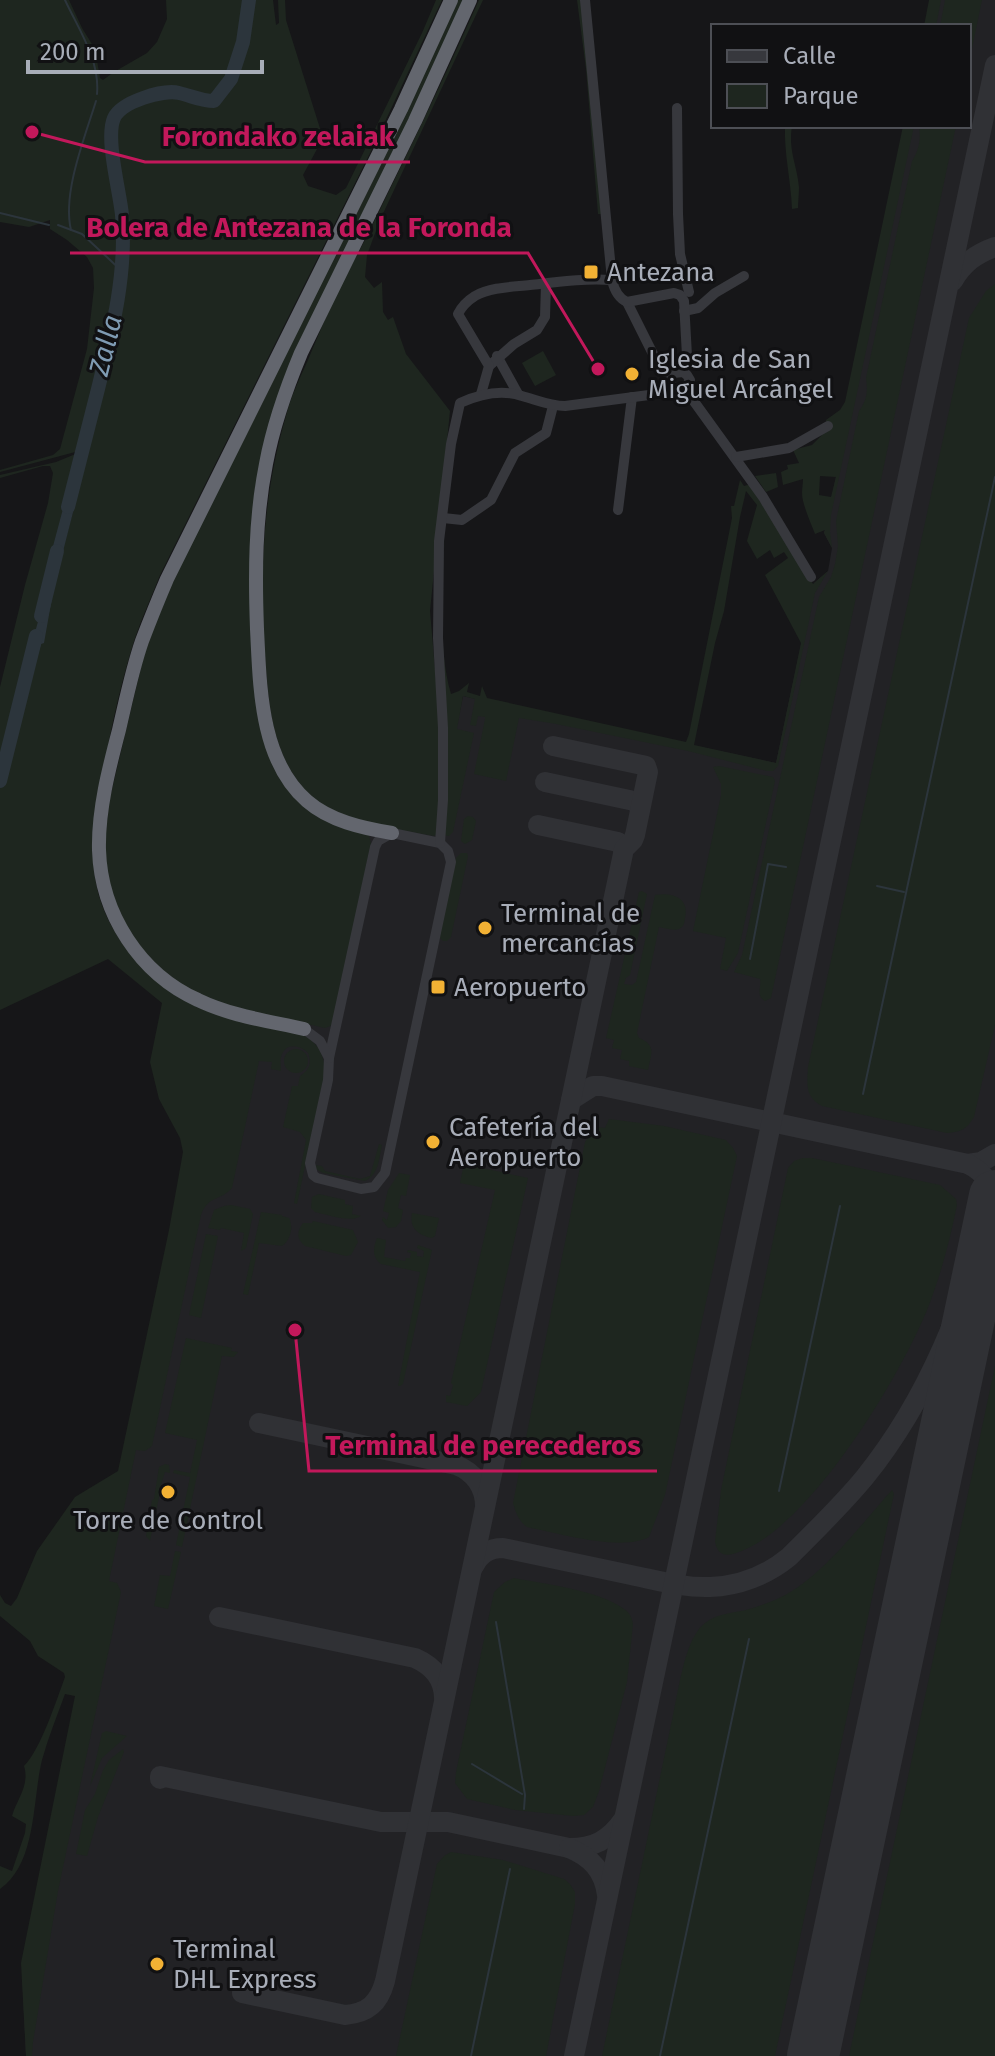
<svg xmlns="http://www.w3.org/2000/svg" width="995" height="2056" font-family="'Fira Sans',sans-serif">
<rect width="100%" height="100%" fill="#161618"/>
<path fill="#222225" d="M 937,0 L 995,0 L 995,2056 L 26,2056 L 22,1974 L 194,1145 L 368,832 L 454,780 L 454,769 L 461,771 L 468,732 L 456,730 L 463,696 L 776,763 L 814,583 L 828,571 L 832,548 L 824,533 L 910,126 L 969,126 L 969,26 L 931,26 Z"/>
<g fill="#1e261f" fill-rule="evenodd">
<path d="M 0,0 L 69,0 L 82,28 L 95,49 L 100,78 L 103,80 L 114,72 L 147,53 L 157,42 L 167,19 L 166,0 L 273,0 L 276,25 L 279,23 L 278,0 L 285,0 L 286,20 L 323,138 L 303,175 L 308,186 L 336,195 L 346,188 L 422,33 L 436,0 L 442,0 L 374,145 L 160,575 C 152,596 142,617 135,638 C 119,688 108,741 100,793 C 94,829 89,861 99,896 C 112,939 141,970 176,996 L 181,996 L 305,1035 C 319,1046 324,1054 325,1072 L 297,1204 L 294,1203 L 306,1140 L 300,1132 L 283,1127 L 292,1086 L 298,1086 L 300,1076 C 309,1070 312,1064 308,1053 C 300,1045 285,1042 281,1057 C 280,1061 281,1066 281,1071 L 271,1069 L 272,1062 L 259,1061 L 232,1188 C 221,1201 208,1195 201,1215 L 152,1446 L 145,1451 L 136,1450 L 109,1581 L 117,1583 L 121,1592 L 58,1891 L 33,2042 L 32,2056 L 26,2056 L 21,1963 L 75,1696 L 65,1694 C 57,1716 48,1738 42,1760 C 32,1801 37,1863 0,1889 L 0,1866 L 12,1871 L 25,1833 L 26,1824 L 12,1816 C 17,1799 30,1785 24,1766 C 40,1751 57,1699 65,1677 L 64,1673 L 38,1656 L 30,1641 L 0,1616 L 0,1595 L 5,1603 L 11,1606 L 17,1598 L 37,1551 L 75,1497 L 118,1471 L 169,1230 L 183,1152 L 180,1138 L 159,1099 L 150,1062 L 162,1003 L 108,959 L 0,1010 L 0,687 L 25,585 L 48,503 L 53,473 L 50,466 L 43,466 L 0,478 L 0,475 L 56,462 L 78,453 L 79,451 L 0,472 L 0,470 L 53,455 L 60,449 L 87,349 L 94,288 L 93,268 L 87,257 L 67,240 L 50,229 L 50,220 L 29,227 L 0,222 ZM 78,493 L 57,571 L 48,565 Z"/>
<path d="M 456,0 L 464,0 L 268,430 L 255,686 L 288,787 L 368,832 L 371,843 L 333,1025 L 325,1028 L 240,1009 L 203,998 L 173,980 L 137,945 L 115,905 L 105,861 L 106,832 L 109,802 L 141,667 L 148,642 L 183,557 Z"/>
<path d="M 479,0 L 483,0 L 380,220 L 367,255 L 365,277 L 374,288 L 382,282 L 383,312 L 388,320 L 393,317 L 406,354 L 450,411 L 430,611 L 441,739 L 438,833 L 434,836 C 400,829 339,823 314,799 C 272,760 269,709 265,655 C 259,574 263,495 286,416 C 291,396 300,378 308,360 C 315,343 322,326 329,310 C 340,286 353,263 365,240 C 404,161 443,81 479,0 Z"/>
<path d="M 577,0 L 583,0 L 602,214 L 598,214 L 586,69 Z"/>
<path d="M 929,0 L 941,0 L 936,26 L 924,26 Z"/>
<path d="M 945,0 L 982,0 L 969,63 L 969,26 L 940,26 Z"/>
<path d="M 785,126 L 792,126 C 788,150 797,165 799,187 C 799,194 798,202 798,208 L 792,209 C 791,181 784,154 785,126 Z"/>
<path d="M 903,126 L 914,126 L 831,515 L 830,532 L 832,548 L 824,533 L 825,530 L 815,534 C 811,523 802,504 802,493 C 802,488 803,484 803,479 L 783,485 L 781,472 L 788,469 L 787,465 L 799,463 L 793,450 L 812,445 L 827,430 L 826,420 L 840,410 L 845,402 ZM 820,476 L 836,477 L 831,497 L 819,495 Z"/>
<path d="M 919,126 L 956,126 L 771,998 L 765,1001 C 755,995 762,987 760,979 L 734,972 L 742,955 L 819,597 L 831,577 L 835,564 L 838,546 L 836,521 L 859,411 C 867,400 868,391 866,378 L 912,161 C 919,151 921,139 919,126 Z"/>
<path d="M 995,284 L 995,1025 L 974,1117 C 967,1129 961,1132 947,1133 L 822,1106 C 805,1097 807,1085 808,1067 L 969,318 L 986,291 Z"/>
<path d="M 543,351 L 556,375 L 535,386 L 522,363 Z"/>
<path d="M 776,473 L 778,487 L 766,492 L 755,476 Z"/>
<path d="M 740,480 L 744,486 L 751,484 L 813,584 L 828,571 L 815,593 L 778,766 L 773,771 L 767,771 L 688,751 L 556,724 L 519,718 L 506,781 L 474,774 L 485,719 L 485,717 L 478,716 L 476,726 L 470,725 L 475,699 L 463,696 L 457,729 L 474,733 L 453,832 L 449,836 L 443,835 L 440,617 L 445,529 C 443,580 437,646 451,694 L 459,691 L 469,683 L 467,692 L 480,696 L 482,686 L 487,698 L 686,742 L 689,734 L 732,518 L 731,506 L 734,506 ZM 746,491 L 757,505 L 747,541 L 757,559 L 770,550 L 774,558 L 784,552 L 788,558 L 765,575 L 801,643 L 776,763 L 694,745 L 715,643 L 724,611 L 740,517 Z"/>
<path d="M 719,766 L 773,777 L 775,781 L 738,953 L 727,971 L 720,969 L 726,938 L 693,931 L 721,795 L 721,784 L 713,767 Z"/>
<path d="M 468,816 L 473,817 L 476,821 L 472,840 L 465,844 L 461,841 L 464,819 Z"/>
<path d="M 461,853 L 467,853 L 468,856 L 451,937 L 447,941 L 443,941 L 439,937 L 456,858 Z"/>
<path d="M 642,891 L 647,894 L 630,975 L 626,978 L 624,984 L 632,985 L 636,982 L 655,895 C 671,892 690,897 685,918 C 684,923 685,926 679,929 C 673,931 664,928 659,927 L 637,1033 L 639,1038 C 657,1045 651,1054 648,1070 L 629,1066 L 629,1061 L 620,1059 L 622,1050 L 612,1048 L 614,1040 L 606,1038 L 639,892 Z"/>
<circle cx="296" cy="1061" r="12"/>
<path d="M 609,1119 L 664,1126 L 726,1140 L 733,1148 L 737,1156 L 665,1495 L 649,1537 C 622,1552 557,1533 527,1527 C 518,1520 516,1513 513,1503 L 585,1142 L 591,1134 L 595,1134 L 597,1127 L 605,1128 Z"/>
<path d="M 379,1144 L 382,1145 C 379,1158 379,1175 365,1181 L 323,1173 L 316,1169 L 314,1165 L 322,1166 L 325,1171 L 360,1179 L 370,1176 Z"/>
<path d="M 803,1158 L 812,1158 L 940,1185 L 956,1199 L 957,1205 C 951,1235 943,1266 933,1294 C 909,1365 809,1531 736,1553 C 724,1557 717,1554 715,1541 L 721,1490 L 788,1168 L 794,1161 Z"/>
<path d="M 464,1164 L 528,1178 L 481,1392 L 467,1406 L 446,1402 L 446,1395 L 450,1396 L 453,1385 L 451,1383 L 495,1190 L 460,1183 Z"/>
<path d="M 399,1173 L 410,1175 L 406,1196 L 401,1195 L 398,1208 L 403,1210 L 401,1221 L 396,1227 L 388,1228 L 382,1220 L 383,1217 L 387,1220 L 389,1213 L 383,1211 L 388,1190 Z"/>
<path d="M 319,1194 L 345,1200 L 345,1204 L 353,1206 L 352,1214 L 361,1216 C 350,1223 329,1215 315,1212 L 311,1208 L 312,1197 Z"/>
<path d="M 231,1205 L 250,1209 L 253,1214 L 246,1248 L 241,1251 L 244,1233 L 221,1228 L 220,1230 L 208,1228 L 214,1210 L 224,1206 Z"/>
<path d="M 261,1212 L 282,1215 L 282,1216 L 289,1218 C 294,1227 290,1241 282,1246 L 259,1243 L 248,1295 L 243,1294 Z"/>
<path d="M 412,1213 L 439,1218 L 435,1236 L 432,1238 C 418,1235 409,1228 412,1213 Z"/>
<path d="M 313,1221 L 353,1230 L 358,1242 L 351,1255 L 346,1256 L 305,1246 C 296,1239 297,1231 303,1223 L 312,1223 Z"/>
<path d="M 206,1234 L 218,1236 L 201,1318 L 189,1315 Z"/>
<path d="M 377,1238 L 386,1240 L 384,1257 L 405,1261 L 406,1258 L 410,1258 L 411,1253 L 407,1252 L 408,1250 L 417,1252 L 417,1256 L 423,1257 L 424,1251 L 417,1248 L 418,1245 L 432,1250 L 403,1384 L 400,1386 L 398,1386 L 420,1272 L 381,1264 C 372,1257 373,1248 377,1238 Z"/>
<path d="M 186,1338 L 232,1348 L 231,1351 L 238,1352 L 234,1357 L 222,1356 L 182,1547 L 176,1545 L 190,1477 L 173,1473 L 174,1470 L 190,1473 L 197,1440 L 165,1433 Z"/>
<path d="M 995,1366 L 995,2056 L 849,2056 Z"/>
<path d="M 165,1464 L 169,1465 L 170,1473 L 165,1472 L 159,1491 L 159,1497 L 150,1541 L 146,1536 L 152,1500 L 154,1499 L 159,1467 Z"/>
<path d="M 892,1490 L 894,1494 L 775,2056 L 602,2056 L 673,1715 C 678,1692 684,1650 697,1632 C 709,1614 728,1614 746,1610 C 756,1607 766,1604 775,1600 C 819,1582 860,1525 892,1490 Z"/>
<path d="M 175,1551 L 181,1552 L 168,1609 L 154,1606 L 160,1575 L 170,1576 Z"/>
<path d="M 514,1578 C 545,1584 598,1590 624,1609 C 630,1613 632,1618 633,1624 L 627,1682 L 599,1791 L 593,1807 L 584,1815 L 573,1816 L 515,1810 L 467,1799 L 455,1783 L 456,1772 L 494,1592 L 505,1582 Z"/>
<path d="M 106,1731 L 127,1736 L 102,1758 L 90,1786 L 102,1733 Z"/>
<path d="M 123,1749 L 124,1752 L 98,1817 L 87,1856 L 76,1854 L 85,1810 L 95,1794 L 103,1770 L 109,1760 Z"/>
<path d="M 451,1852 L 503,1860 L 564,1879 L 570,1884 L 575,1892 L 575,1904 L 546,2056 L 396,2056 L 437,1864 L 444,1856 Z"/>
</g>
<g fill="#2c353c">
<path d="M 68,490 L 78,493 L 58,571 L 54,567 L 48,565 Z"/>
<path d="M 52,598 L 44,643 L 41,644 L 39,651 L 29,655 L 44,599 Z"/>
</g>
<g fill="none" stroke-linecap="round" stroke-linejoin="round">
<g stroke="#2c353c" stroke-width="2">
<path d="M 65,0 C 79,30 100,60 97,94"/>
<path d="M 0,213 L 49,225"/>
<path d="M 58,225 L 82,234 L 123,272"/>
<path d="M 71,230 C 62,193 85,137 96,101"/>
<path d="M 877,886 L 904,892"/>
<path d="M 750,959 L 768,864 L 786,867"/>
<path d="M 863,1094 L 995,477"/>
<path d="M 779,1491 L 840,1206"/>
<path d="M 496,1622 L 525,1795 L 524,1809"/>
<path d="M 472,1764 L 522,1794"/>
<path d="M 471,2056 L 510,1869"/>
<path d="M 660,2056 L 749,1639"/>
</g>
<g stroke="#2c353c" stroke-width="14">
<path d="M 68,507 C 78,468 88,428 98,389 C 112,332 127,274 122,215 C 120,192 105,138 114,118 C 121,102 163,89 179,93 C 192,96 201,101 214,101 L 231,79 L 243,42 L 249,0"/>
<path d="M 41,616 L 57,551"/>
<path d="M 0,781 L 36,636"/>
</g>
<g stroke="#303135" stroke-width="20">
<path d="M 953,281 C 963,263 976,254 995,247"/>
<path d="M 545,782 L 634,801 L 637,803 L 640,809"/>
<path d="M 538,825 L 618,842 L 624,849"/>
<path d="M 968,1164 L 981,1162 L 995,1154"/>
<path d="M 259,1423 L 456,1465 C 474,1472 485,1487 485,1506"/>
<path d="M 474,1566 C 480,1554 489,1548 503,1548 C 546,1557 588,1566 631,1575 C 656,1580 683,1588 710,1587 C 739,1586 767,1575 789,1557 C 815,1531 842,1505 865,1477 C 931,1395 963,1305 993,1206 C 993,1186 986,1173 968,1164 L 602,1086 L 593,1086 L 571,1100"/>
<path d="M 219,1617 L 415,1658 C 433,1666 444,1679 444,1698"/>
<path d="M 160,1779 L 160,1776 L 381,1822 L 448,1822 L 569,1848 C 594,1848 609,1840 623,1820"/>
<path d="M 569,1848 C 591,1857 604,1871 607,1895"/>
<path d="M 242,1993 L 345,2015 C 368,2013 379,2003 385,1981 L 624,849 L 633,840 L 635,835 L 648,772 L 646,766 L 642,765 L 553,746"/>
<path d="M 574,2056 L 995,65"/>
</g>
<path stroke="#303135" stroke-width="52" d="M 813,2056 L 995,1196"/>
<g stroke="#37383d" stroke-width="10">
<path d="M 585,0 L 612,280"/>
<path d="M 677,108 L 678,214 L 680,254 L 689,292"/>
<path d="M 627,302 L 659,366 L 671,377"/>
<path d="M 684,311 L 698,308 L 715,293 L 744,276"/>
<path d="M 497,356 L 518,394"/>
<path d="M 489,366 L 514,344 L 537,330 L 545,317 L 546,284"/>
<path d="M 685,389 L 763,497 L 811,577"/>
<path d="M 481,394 L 489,366 L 458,314 C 462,306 467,301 475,296 C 491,287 512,287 530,285 C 557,282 584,278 612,280 C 614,289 618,298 627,302 L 674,293 L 680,295 L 684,301 L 687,356 L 683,372 L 687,375 L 690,380 L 685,389 L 677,391 L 671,386 L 671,377 L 674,373 L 683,372"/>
<path d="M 736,457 L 789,448 L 828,426"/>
<path d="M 618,510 L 632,397"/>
<path d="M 443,518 L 462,520 L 491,500 L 515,453 L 546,433 L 553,406"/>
<path d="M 392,833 L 440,843 L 448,851 L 451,862 L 385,1173 L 374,1187 L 361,1189 L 317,1178 L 313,1175 L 310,1163 L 328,1080 L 329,1058 L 375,847 L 378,841 Z"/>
<path d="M 440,843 L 443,800 L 443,728 L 438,638 L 439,541 L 451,444 L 460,403 C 480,394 501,389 522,396 C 537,400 550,406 565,406 L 649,395 L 671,386"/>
<path d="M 304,1029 L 320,1041 L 329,1058"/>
</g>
<g stroke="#63666e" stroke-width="14">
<path d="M 392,833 C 362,828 330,821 307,801 C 260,760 260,687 257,629 C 255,574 255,519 266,464 C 273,426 286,389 301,353 L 415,121 L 470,0"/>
<path d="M 304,1029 C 269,1021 231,1016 198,1000 C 140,974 101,914 99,850 C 98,810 109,768 119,730 C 126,700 132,670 142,641 C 150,620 158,600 167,579 L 401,109 L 451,0"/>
</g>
</g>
<g fill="#f2b134" stroke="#111113" stroke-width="3">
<rect x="583" y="264" width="16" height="16" rx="4"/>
<circle cx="632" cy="374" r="8"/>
<circle cx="485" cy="928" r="8"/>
<rect x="430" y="979" width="16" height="16" rx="4"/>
<circle cx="433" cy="1142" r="8"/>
<circle cx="168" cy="1492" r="8"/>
<circle cx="157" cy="1964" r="8"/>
</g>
<g text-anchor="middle" stroke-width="6" stroke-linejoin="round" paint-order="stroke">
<g font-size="26" fill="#a8adb8" stroke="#111113" text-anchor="start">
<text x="607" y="281">Antezana</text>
<text x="648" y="368">Iglesia de San<tspan x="648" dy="30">Miguel Arcángel</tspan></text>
<text x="501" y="922">Terminal de<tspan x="501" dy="30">mercancías</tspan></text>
<text x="454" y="996">Aeropuerto</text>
<text x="449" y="1136">Cafetería del<tspan x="449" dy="30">Aeropuerto</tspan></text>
<text x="168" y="1529" text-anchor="middle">Torre de Control</text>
<text x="173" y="1958">Terminal<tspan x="173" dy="30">DHL Express</tspan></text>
</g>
<g font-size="28" font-style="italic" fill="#7f9bb3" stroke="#111113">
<text transform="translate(105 345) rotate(-76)" y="10">Zalla</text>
</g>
</g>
<path fill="none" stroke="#c2185b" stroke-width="3" d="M32 132L145 162H410M598 369L528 253H70M295 1330L309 1471H657"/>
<g fill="#c2185b" stroke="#111113" stroke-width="3">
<circle cx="32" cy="132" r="8"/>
<circle cx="598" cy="369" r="8"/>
<circle cx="295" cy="1330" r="8"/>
</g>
<g font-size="28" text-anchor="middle" font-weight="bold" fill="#c2185b" stroke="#111113" stroke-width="6" stroke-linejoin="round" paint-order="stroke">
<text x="278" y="146">Forondako zelaiak</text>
<text x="299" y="237">Bolera de Antezana de la Foronda</text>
<text x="483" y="1455">Terminal de perecederos</text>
</g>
<rect x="711" y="24" width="260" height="104" fill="#111113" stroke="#4d4f55" stroke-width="2"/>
<rect x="727" y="50" width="40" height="12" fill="#37383d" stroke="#4d4f55" stroke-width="2"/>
<text x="783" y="64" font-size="24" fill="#a8adb8">Calle</text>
<rect x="727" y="84" width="40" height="24" fill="#1e261f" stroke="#4d4f55" stroke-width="2"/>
<text x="783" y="104" font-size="24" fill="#a8adb8">Parque</text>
<path d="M28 60v12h234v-12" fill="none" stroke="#a8adb8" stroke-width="4"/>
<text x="40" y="60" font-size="24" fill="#a8adb8" stroke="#111113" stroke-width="6" paint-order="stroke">200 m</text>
</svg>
